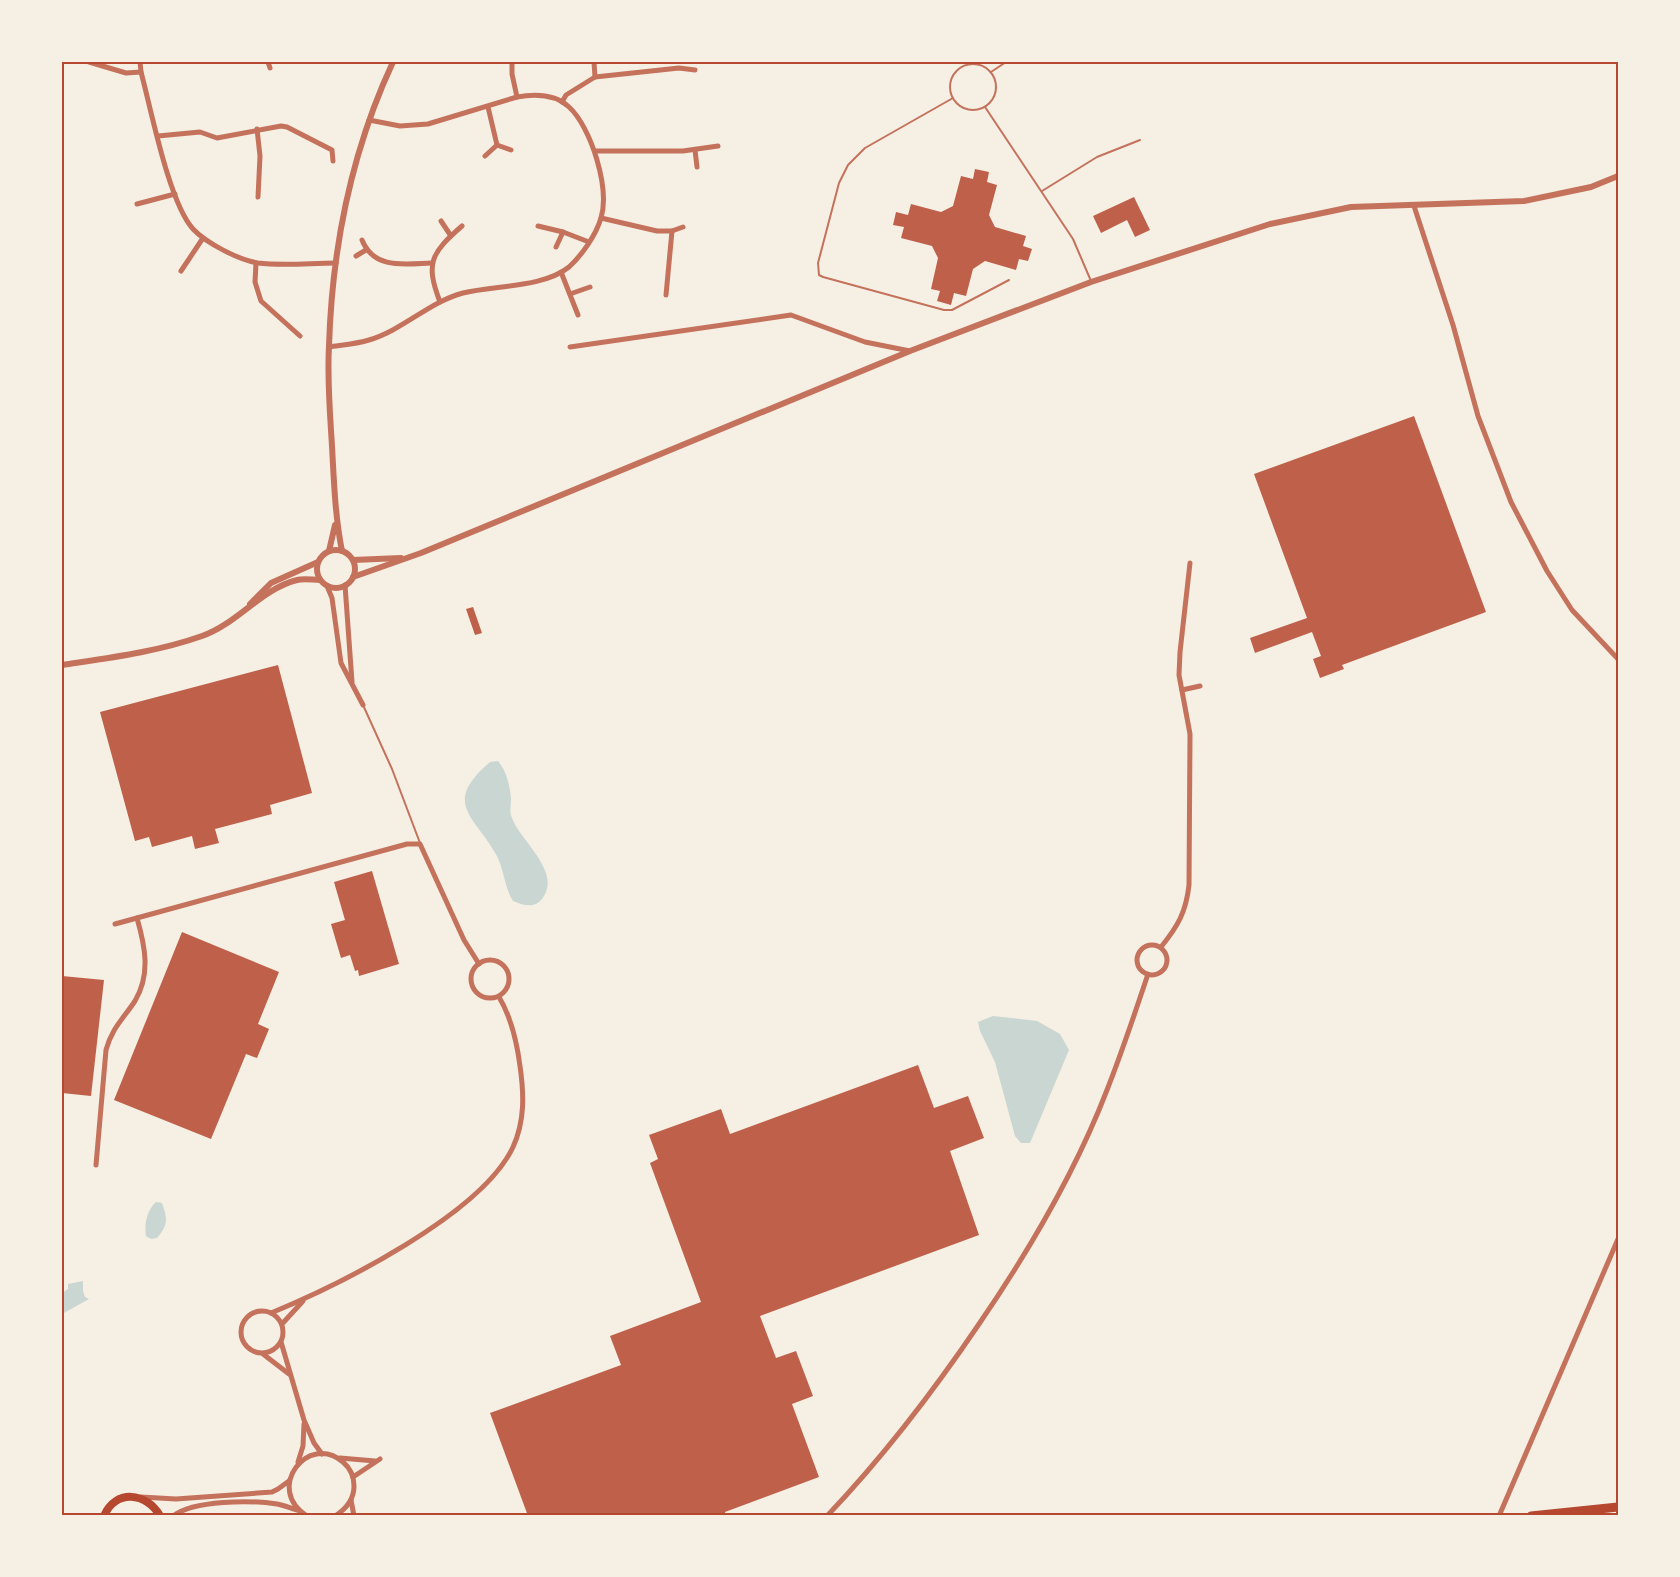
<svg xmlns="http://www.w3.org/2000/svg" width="1680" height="1577" font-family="'DejaVu Sans',sans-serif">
<rect width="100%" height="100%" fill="#f6efe4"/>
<g fill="#c9d6d2">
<path d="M 498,761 C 507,772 510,786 511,800 C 511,806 509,812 512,818 C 520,841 563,872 542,899 C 534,909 523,905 513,901 C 505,889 504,870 497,856 C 475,816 441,804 490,762 Z"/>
<path d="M 993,1016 L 1037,1021 L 1060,1034 L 1069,1050 L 1030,1143 L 1021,1143 L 1015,1136 L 995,1062 L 980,1031 L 978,1022 Z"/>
<path d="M 156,1202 L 162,1203 C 167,1218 169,1224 157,1238 L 151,1239 L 146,1236 C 144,1224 147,1210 156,1202 Z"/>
<path d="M 83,1281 L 83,1291 L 85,1297 L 89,1299 L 62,1314 L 62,1293 L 68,1289 L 68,1284 Z"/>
</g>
<g fill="#bf614a">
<path d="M 975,169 L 989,172 L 987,182 L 997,185 L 989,215 L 995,227 L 1026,236 L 1023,246 L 1032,249 L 1028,261 L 1019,259 L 1016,270 L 985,261 L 973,269 L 966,296 L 954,293 L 951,305 L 937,301 L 940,291 L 931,289 L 938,258 L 932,246 L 901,238 L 904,227 L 893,225 L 896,212 L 908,215 L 911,204 L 941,212 L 953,206 L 961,176 L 973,179 Z"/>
<path d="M 1134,197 L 1150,230 L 1135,237 L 1127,220 L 1101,233 L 1093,216 Z"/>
<path d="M 1414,416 L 1486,612 L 1342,665 L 1344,669 L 1320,678 L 1313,659 L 1321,656 L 1312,632 L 1255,653 L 1250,638 L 1307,618 L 1254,474 Z"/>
<path d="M 473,607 L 482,633 L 475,635 L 466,609 Z"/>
<path d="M 278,665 L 312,793 L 270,805 L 272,814 L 215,829 L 219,843 L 195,849 L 192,836 L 152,847 L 149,837 L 135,841 L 100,712 Z"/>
<path d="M 372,871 L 399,964 L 359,976 L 358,970 L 355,971 L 350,955 L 341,958 L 331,924 L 345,920 L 334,882 Z"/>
<path d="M 182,932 L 279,972 L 258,1024 L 269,1029 L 257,1058 L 246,1054 L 211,1139 L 114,1100 Z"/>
<path d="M 62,976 L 104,980 L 91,1096 L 62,1093 Z"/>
<path d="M 918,1065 L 934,1108 L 968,1096 L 984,1138 L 950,1151 L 979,1235 L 760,1316 L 776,1358 L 796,1351 L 813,1396 L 792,1404 L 819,1477 L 725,1512 L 726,1516 L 528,1516 L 490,1413 L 621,1365 L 610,1336 L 701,1302 L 650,1163 L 658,1159 L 649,1135 L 721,1109 L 730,1134 Z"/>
</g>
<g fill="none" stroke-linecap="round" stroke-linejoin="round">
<g stroke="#c5725c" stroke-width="2">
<circle cx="973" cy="87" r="23"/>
<path d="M 991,72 L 1006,62"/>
<path d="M 953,98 L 865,148 L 848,165 L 839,183 L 818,263 L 819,275 L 823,277 L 944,310 L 952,310 L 1009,280"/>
<path d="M 985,107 L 1073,239 L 1091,281"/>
<path d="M 1042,191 L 1097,157 L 1140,140"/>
<path d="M 363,705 L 392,769 L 420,843"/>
</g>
<g stroke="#c5725c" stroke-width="5">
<path d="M 89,62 L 126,73 L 141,72"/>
<path d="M 140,62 L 141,72 C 151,109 169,203 193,229 C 206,243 239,260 258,263 C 283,266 311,263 336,263"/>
<path d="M 268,62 L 270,68"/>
<path d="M 512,62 L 512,74 L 517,97"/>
<path d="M 594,62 L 595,77"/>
<path d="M 562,102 L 566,95 L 595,77 L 679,68 L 695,70"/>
<path d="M 488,107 L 497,145"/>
<path d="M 257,129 L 260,156 L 258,197"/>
<path d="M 158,136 L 200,132 L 217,138 L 281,126 L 287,127 L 332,150 L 333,161"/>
<path d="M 695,150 L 697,167"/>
<path d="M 595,151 L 683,151 L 718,146"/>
<path d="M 485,156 L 497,145 L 511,150"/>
<path d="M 137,204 L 175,194"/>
<path d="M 1414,206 L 1453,325 L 1478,416 L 1511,502 L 1547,571 L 1572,610 L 1618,659"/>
<path d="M 601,218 L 657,231 L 672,231 L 666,295"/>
<path d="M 441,221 L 451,236"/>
<path d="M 538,226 L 563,232 L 589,242"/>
<path d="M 672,231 L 683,227"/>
<path d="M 362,240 C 374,270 405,264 431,263"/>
<path d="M 556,247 L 563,232"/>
<path d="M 356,256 L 366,250"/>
<path d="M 256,263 L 255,282 L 261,301 L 300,336"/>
<path d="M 181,271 L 203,238"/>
<path d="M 561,272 L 578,315"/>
<path d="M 570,294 L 590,287"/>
<path d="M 440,302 C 425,263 431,253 462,226"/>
<path d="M 329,347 C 342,345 356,344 369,340 C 403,330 429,302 463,293 C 494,285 543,288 569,267 C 582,255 596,235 601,218 C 610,188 591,127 569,107 C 555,94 534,94 517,97 L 428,124 L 400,126 L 369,120"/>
<path d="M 570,347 L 791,315 L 865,342 L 910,351"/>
<path d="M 345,585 L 352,682"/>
<path d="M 327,586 L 332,598 L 341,663 L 363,705"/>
<path d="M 1182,690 L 1200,686"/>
<path d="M 115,924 L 407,844 L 420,844 L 464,940 L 479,964"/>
<circle cx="1152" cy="960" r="15"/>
<path d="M 1161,947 C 1178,926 1186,912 1189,885 L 1190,734 L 1179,675 L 1180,652 L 1190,563"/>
<circle cx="490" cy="979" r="19"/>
<path d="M 96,1165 L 106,1050 C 112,1028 123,1019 135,1001 C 151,974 145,946 137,918"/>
<circle cx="262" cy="1332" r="21"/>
<path d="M 271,1313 C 339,1285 482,1214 513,1147 C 525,1121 524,1094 520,1066 C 517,1043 511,1017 499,997"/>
<path d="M 282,1324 L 303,1301"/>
<path d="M 281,1342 L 304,1420 L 314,1443 L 322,1454"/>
<path d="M 263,1354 L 289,1374"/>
<path d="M 340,1458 L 375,1461"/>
<path d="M 298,1462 L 303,1446 L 304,1424"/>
<path d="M 353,1477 L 380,1459"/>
<path d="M 141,1497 L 176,1499 L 272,1492 L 278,1489 L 289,1481"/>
<path d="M 351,1500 L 354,1516"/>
<path d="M 173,1516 C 194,1500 251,1500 277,1504 C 284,1505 292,1509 300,1511"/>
<path d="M 307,1516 C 264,1489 308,1432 343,1462 C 350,1468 354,1477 354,1486 C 354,1499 346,1509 335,1516"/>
<path d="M 827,1516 C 884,1456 933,1392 979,1324 C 1029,1251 1075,1173 1107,1090 C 1122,1052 1135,1013 1148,974"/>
<path d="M 1499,1516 L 1618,1239"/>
</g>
<g stroke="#c5725c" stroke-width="6">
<circle cx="336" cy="569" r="19"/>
<path d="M 329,551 L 335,525"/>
<path d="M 342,551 C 335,516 334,482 332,446 C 330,413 327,379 329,346 C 332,249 352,150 393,62"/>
<path d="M 353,560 L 401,558"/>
<path d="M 353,577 L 421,553 L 910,351 L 1091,282 L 1270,224 L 1351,207 L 1524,201 L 1591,187 L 1618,176"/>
<path d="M 250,604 L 271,583 L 318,562"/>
<path d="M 62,665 C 108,658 157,652 202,636 C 237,624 261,589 297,580 C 304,578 313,580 320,580"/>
</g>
<path stroke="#b5482f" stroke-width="8" d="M 104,1516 C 115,1489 147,1492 160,1516"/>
<path stroke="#b5482f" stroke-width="9" d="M 1531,1516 L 1618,1507"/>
</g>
<rect width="1680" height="1577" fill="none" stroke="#f6efe4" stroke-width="126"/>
<rect x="63" y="63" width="1554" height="1451" fill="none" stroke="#b5482f" stroke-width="2"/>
</svg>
